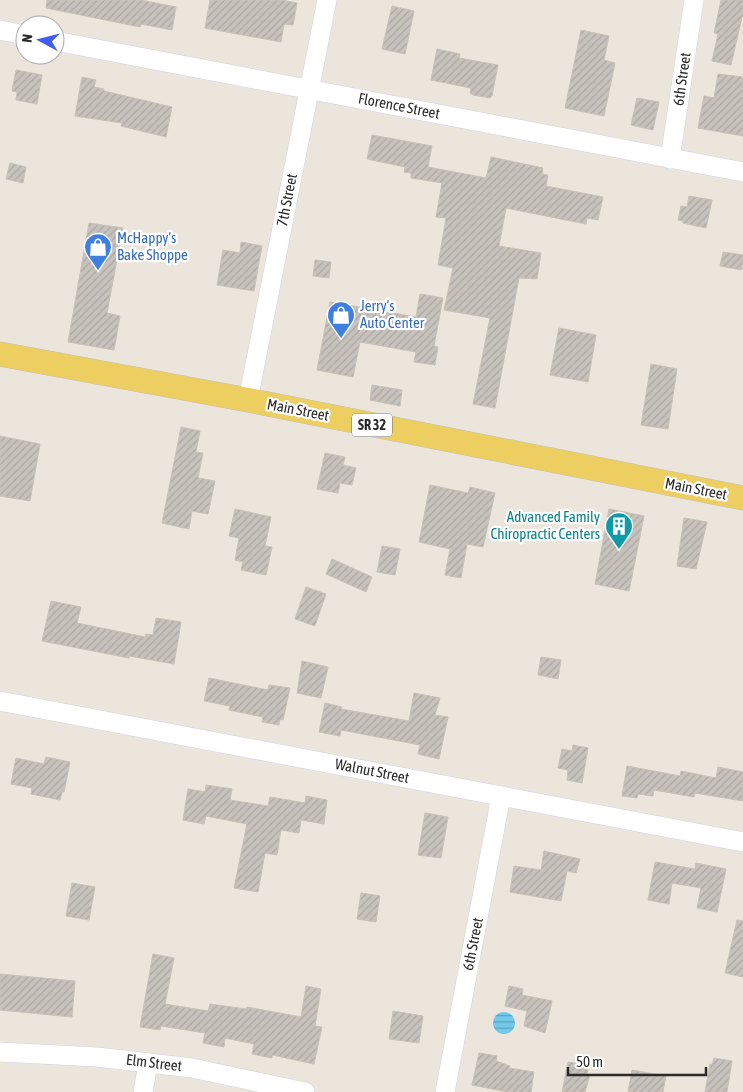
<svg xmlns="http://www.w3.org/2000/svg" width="743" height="1092" font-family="'Asap Condensed',sans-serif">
<defs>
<pattern id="water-rules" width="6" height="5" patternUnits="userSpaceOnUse" patternTransform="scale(1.25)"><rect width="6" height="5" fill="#72c9eb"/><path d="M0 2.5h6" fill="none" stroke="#5ea3bf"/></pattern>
<pattern id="building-hatch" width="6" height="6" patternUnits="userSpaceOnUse" patternTransform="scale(1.25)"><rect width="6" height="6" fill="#c7c2bc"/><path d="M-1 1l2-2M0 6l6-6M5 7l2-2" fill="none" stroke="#aba7a2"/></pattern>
</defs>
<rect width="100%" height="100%" fill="#ece5dc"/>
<circle fill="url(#water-rules)" cx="504" cy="1023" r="11"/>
<g fill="url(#building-hatch)" stroke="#c7c1b6">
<path d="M 47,0 L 141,0 L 176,7 L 172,30 L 141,24 L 140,27 L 46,8 Z"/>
<path d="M 210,0 L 282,0 L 297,3 L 293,25 L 284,24 L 281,42 L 205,28 Z"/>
<path d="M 721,0 L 743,0 L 743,13 L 731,65 L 712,61 L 718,34 L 714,33 Z"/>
<path d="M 392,6 L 414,11 L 405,54 L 382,49 Z"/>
<path d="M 581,30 L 609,36 L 604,60 L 615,63 L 604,116 L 565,108 Z"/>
<path d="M 437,49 L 460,54 L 459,58 L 498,65 L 492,96 L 490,98 L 473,95 L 470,93 L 471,88 L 431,80 Z"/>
<path d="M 16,70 L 42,75 L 37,104 L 16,100 L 17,92 L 12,91 Z"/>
<path d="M 718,74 L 743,77 L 743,136 L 698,128 L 704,96 L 714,98 Z"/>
<path d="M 82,77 L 96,80 L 94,87 L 104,89 L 104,91 L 172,107 L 166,137 L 121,126 L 122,123 L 75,116 Z"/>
<path d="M 637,98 L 659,102 L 653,130 L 631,125 Z"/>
<path d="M 372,135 L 432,146 L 428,167 L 486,178 L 491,157 L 543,168 L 542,174 L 548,175 L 546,186 L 603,197 L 598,220 L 587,218 L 586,224 L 506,208 L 499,246 L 541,253 L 537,279 L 519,278 L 495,408 L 473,404 L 490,318 L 444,310 L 453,268 L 438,265 L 446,218 L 436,217 L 442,183 L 411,178 L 411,173 L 404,172 L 405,167 L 367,159 Z"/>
<path d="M 10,163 L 26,167 L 23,183 L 6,179 Z"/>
<path d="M 689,196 L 712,200 L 706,228 L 683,223 L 683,221 L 678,220 L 681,206 L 687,207 Z"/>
<path d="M 89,223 L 123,228 L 107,313 L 120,316 L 114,350 L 68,342 Z"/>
<path d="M 241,242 L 262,246 L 254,291 L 217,285 L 223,250 L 240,253 Z"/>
<path d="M 723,252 L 743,255 L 742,270 L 720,266 Z"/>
<path d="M 315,260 L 331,262 L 329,278 L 313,276 Z"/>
<path d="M 420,294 L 443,298 L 434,346 L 438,347 L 435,365 L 414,362 L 416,352 L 360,342 L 353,377 L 317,370 L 330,302 L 416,317 Z"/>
<path d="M 559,328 L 596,335 L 588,382 L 550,375 Z"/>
<path d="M 651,364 L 677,369 L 668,429 L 641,425 Z"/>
<path d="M 372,385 L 402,390 L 400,406 L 370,400 Z"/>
<path d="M 181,427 L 200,431 L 196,452 L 203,453 L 198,478 L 215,481 L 208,514 L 192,511 L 189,529 L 162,523 Z"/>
<path d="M 0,436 L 40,444 L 30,501 L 0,496 Z"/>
<path d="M 325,453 L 345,457 L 343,465 L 356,468 L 352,485 L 340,483 L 338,493 L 317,489 Z"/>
<path d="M 430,485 L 468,493 L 470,487 L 495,493 L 483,547 L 467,544 L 461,578 L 445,575 L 450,549 L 419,542 Z"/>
<path d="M 235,509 L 271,517 L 265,546 L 272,547 L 266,575 L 241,570 L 243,562 L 235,560 L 239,538 L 229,536 Z"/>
<path d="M 609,509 L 644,516 L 629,591 L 595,584 Z"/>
<path d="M 684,518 L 707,522 L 696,569 L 677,566 Z"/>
<path d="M 382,546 L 400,549 L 395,575 L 377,572 Z"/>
<path d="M 332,559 L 372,577 L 366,592 L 326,574 Z"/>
<path d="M 306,587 L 326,594 L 315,626 L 295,619 Z"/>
<path d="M 51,601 L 81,607 L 77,623 L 145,637 L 146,634 L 153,635 L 156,618 L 181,622 L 174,664 L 129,656 L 129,658 L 42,641 Z"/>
<path d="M 541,657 L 561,660 L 558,679 L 538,675 Z"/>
<path d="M 302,661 L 328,667 L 321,698 L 297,693 Z"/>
<path d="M 209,678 L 268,690 L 269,685 L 290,688 L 283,720 L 280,719 L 279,725 L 262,722 L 263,717 L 229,710 L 230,706 L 204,701 Z"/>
<path d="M 414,693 L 440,698 L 435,715 L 448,717 L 439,759 L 418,754 L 420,745 L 341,730 L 340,736 L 319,732 L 325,703 L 342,707 L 341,709 L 409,721 Z"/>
<path d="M 573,745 L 588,748 L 582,783 L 567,780 L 568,770 L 558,768 L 562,749 L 572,751 Z"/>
<path d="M 46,757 L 70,762 L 64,792 L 62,792 L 60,800 L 31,794 L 32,788 L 11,784 L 16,758 L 44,764 Z"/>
<path d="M 627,766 L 680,776 L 681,771 L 716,778 L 718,767 L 743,772 L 743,801 L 695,793 L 694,797 L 654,790 L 653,796 L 638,794 L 637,798 L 622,796 Z"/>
<path d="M 206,785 L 232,789 L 230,800 L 268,806 L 270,797 L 305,803 L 306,796 L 327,800 L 324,824 L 301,820 L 299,833 L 281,830 L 277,855 L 265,853 L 258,892 L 234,888 L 247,824 L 206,816 L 204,824 L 183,820 L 188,789 L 205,792 Z"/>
<path d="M 425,813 L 448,817 L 441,858 L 418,855 Z"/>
<path d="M 544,851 L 580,859 L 576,873 L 567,871 L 561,901 L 510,892 L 514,866 L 541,870 Z"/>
<path d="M 655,862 L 695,869 L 696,863 L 726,869 L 717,912 L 697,908 L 701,888 L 672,883 L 669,904 L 648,900 Z"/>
<path d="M 72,883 L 95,887 L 89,920 L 66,916 Z"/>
<path d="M 361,893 L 380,896 L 376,922 L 357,919 Z"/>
<path d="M 737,920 L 743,921 L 743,977 L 725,973 Z"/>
<path d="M 153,954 L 174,958 L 165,1004 L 208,1011 L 210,1004 L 246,1009 L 247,1007 L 301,1017 L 306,986 L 321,989 L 315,1026 L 322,1027 L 314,1064 L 272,1055 L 272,1058 L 252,1054 L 254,1044 L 225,1038 L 224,1047 L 203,1043 L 205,1033 L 161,1026 L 160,1030 L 140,1027 Z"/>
<path d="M 0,974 L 75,981 L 72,1017 L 0,1010 Z"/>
<path d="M 509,986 L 523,989 L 522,995 L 552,1001 L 545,1033 L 524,1026 L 527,1011 L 505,1006 Z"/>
<path d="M 393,1011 L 423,1016 L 419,1043 L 389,1039 Z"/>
<path d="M 479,1053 L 497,1056 L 496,1061 L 510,1066 L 509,1068 L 534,1072 L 531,1092 L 507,1092 L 472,1085 Z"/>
<path d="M 714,1058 L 732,1061 L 727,1092 L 705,1092 L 710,1064 L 712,1065 Z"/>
<path d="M 568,1062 L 588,1065 L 587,1075 L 590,1075 L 585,1092 L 562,1092 Z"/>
<path d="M 632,1070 L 666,1076 L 663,1092 L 628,1092 Z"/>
</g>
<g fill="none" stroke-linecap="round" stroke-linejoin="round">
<g stroke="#d1d4e2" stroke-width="20">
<g id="minor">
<path d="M 0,30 L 25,35"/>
<path d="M 55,41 L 743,172"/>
<path d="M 670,159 L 694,0"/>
<path d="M 248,400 L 327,0"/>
<path d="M 0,701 L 743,842"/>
<path d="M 0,1052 L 97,1057 L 192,1068 L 305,1092"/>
<path d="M 143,1092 L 148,1063"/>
<path d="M 445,1092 L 501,796"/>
</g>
</g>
<g stroke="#c3c3c3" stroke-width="25">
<path id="major" d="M 0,354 L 248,400 L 743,498"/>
</g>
<use href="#minor" stroke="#fff" stroke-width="19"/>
<use href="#major" stroke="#edce60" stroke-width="24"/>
</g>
<defs>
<g id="shop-pin" transform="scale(1.4375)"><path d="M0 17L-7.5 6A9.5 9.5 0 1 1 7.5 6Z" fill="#3f7fe0" stroke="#fff"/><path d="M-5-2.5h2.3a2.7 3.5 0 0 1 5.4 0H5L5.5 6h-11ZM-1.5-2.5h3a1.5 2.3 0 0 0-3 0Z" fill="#fff"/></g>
<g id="building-pin" transform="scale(1.4375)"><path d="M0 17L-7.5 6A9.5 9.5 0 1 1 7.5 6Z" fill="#0f9aa8" stroke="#fff"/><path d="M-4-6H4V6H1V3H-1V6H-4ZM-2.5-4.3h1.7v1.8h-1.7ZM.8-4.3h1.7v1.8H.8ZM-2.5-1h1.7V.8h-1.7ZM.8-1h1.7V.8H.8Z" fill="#fff"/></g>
</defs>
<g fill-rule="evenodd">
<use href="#shop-pin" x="98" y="247"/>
<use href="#shop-pin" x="341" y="315"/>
<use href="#building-pin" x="619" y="526"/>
</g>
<g text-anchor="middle" stroke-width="4.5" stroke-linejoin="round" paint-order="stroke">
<rect fill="#fff" stroke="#6a6a6a" stroke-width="1" x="352" y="413.5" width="40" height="23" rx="4"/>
<g font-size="14" font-weight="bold" fill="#2a2a2a">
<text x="372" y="430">SR 32</text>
</g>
<g font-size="15" fill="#2a2a2a" stroke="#fff">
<text transform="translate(682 79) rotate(-82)" y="5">6th Street</text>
<text transform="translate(399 106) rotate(11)" y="5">Florence Street</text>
<text transform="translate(287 200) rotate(-79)" y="5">7th Street</text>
<text transform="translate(298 410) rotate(11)" y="5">Main Street</text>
<text transform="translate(696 489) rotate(11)" y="5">Main Street</text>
<text transform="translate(372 771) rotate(11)" y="5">Walnut Street</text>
<text transform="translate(473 944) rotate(-79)" y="5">6th Street</text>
<text transform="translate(154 1063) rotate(7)" y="5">Elm Street</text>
</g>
<g font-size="15" fill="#366cbe" stroke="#fff" text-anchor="start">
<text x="117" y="243">McHappy’s<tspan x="117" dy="17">Bake Shoppe</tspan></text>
<text x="360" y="311">Jerry’s<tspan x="360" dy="17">Auto Center</tspan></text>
</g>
<g font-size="15" fill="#0d838f" stroke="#fff" text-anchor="end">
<text x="600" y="522">Advanced Family<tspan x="600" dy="17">Chiropractic Centers</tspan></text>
</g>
</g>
<g transform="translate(40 40) rotate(277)"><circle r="24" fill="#ffffff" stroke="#aaaaaa"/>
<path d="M0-4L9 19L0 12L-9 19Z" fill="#405ff5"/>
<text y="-8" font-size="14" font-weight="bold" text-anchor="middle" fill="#2a2a2a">N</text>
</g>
<path d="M568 1067v8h138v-8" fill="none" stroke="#2a2a2a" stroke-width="2.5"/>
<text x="576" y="1067" font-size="15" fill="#2a2a2a" stroke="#ffffff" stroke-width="4" paint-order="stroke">50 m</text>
</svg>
